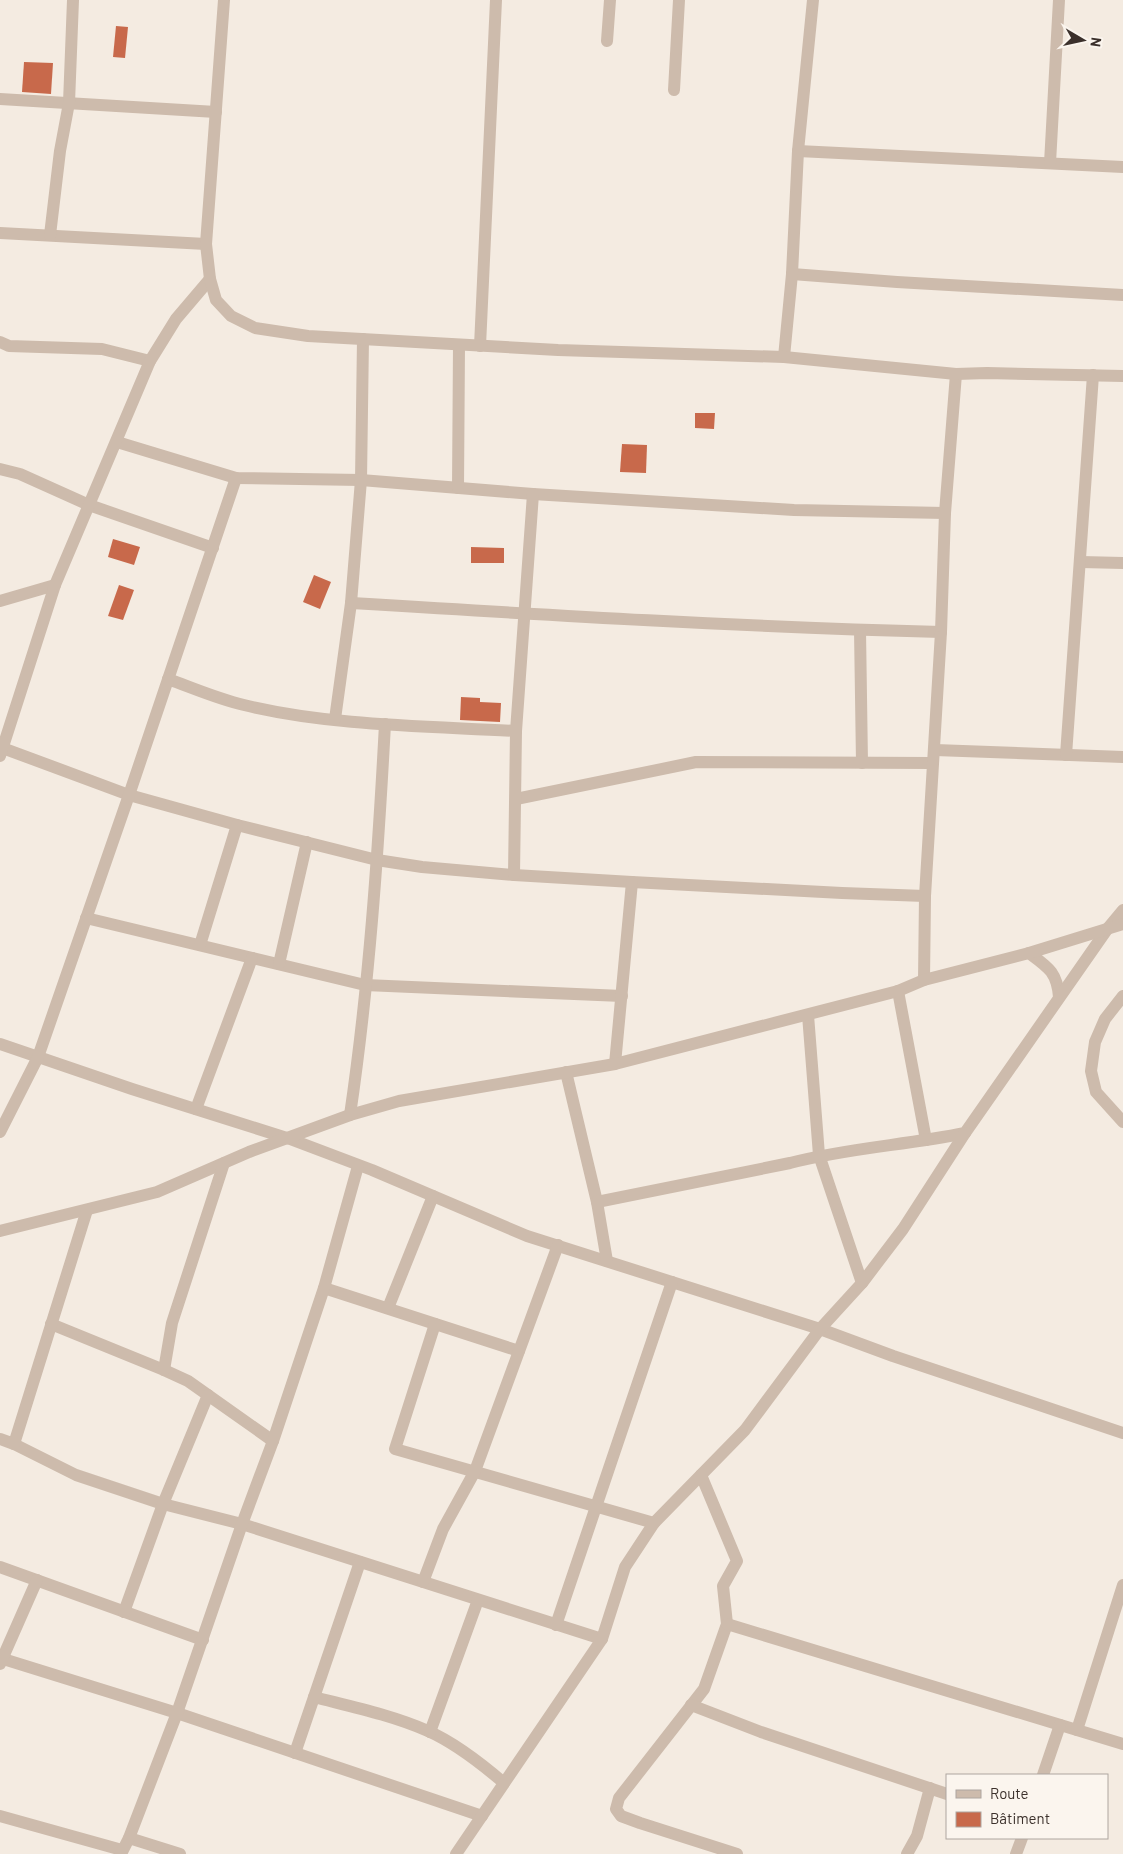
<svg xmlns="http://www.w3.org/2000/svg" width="1123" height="1854" font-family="Barlow,sans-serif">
<rect width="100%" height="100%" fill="#f4ebe1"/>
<g fill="#c8694b">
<path d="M 116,26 L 128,27 L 125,58 L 113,57 Z"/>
<path d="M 24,62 L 53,63 L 51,94 L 22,92 Z"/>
<path d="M 695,413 L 715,413 L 714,429 L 695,428 Z"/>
<path d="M 622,444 L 647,445 L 646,473 L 620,472 Z"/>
<path d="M 113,539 L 140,547 L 134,565 L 108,557 Z"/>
<path d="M 471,547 L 504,548 L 504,563 L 471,563 Z"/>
<path d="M 314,575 L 331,582 L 320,609 L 303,602 Z"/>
<path d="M 119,585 L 134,590 L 123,620 L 108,616 Z"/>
<path d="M 461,697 L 480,698 L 480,702 L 501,703 L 500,722 L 460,720 Z"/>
</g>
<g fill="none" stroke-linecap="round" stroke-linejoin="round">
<g stroke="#cdbbac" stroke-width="12">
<path d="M 607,41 L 610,0"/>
<path d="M 674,90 L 679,0"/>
<path d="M 0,99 L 216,112"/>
<path d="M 798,151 L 1123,167"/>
<path d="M 1050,163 L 1059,0"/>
<path d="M 0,233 L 206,244"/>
<path d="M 50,235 L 60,151 L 69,103 L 73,0"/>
<path d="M 792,274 L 897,282 L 1123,295"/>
<path d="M 0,342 L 9,346 L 102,349 L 150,361"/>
<path d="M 480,346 L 496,0"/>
<path d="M 784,357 L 792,274 L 798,151 L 813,0"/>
<path d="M 117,442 L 236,478 L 361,480 L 533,494 L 794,510 L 945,513"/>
<path d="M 0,469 L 20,474 L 89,505 L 213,548"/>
<path d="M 458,488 L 459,345"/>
<path d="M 1081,562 L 1123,563"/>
<path d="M 0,601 L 55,585"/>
<path d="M 351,603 C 548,615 744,627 941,632"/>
<path d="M 860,630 L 862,763"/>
<path d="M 168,679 C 193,688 218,699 244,705 C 330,726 427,726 516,731"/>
<path d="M 335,719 L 351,603 L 361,480 L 363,339"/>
<path d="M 0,747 L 129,795 L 237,825 L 377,860 L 422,867 L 514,875 L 632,882 L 842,893 L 925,896"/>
<path d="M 935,750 L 1123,757"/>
<path d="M 1066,755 L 1093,375"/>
<path d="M 0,756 L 55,585 L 150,361 L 176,319 L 210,279"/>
<path d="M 516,799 L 696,762 L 932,763"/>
<path d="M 514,875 L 516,731 L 533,494"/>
<path d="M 86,918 L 365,985 L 622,996"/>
<path d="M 200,945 L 237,825"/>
<path d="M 1029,953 C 1048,967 1057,972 1059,997"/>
<path d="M 279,964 L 307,842"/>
<path d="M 924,980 L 925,896 L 941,632 L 945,513 L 956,374"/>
<path d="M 898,991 L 926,1140"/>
<path d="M 808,1015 L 819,1155 L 862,1283"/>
<path d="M 0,1044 L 132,1089 L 290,1139 L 372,1170 L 527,1236 L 820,1329 L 893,1356 L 1123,1433"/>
<path d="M 615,1064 L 632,882"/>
<path d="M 566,1072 L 597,1202 L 607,1261"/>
<path d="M 196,1109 L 252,958"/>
<path d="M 350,1115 C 369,986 378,855 385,724"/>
<path d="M 0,1132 L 38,1057 L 129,795 L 236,478"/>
<path d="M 597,1202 L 790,1163 C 847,1148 907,1145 965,1133 L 1108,928 L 1123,910"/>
<path d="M 0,1231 L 157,1192 L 249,1152 L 350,1115 L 399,1101 L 615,1064 L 898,991 L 924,980 L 1029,953 L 1123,924"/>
<path d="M 324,1288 L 519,1351"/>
<path d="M 388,1308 L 433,1196"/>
<path d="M 51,1324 L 164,1370 L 188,1381 L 273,1441"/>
<path d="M 435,1324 L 395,1449 L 654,1523"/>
<path d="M 164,1370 L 172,1323 L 224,1163"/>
<path d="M 0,1439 L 14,1444 L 76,1475 L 163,1504 L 242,1524 L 602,1639"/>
<path d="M 14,1444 L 87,1210"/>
<path d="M 701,1475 L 737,1561 L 723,1586 L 727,1624 L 704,1689 L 619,1798 L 616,1809 L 621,1816 L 640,1823 L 737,1854"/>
<path d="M 0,1567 L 203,1640"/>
<path d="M 423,1582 L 443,1529 L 475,1471 L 558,1245"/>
<path d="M 124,1612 L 163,1504 L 208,1395"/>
<path d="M 727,1624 L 1123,1744"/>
<path d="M 556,1625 L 672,1282"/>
<path d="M 0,1658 L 177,1713 L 482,1816"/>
<path d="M 0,1664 L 37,1580"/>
<path d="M 314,1697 C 353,1707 391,1715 428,1731 C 453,1742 483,1765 504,1783"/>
<path d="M 691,1705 L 761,1732 L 947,1794"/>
<path d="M 1077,1730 L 1123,1585"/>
<path d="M 430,1732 L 478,1600"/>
<path d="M 295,1753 L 360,1562"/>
<path d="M 1043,1775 L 1060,1725"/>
<path d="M 0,1816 L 122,1850"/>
<path d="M 129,1838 L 180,1854"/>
<path d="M 121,1854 L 129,1838 L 177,1713 L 242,1524 L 273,1441 L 324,1288 L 358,1166"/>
<path d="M 456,1854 L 602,1639 L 625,1567 L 654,1523 L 745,1430 L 820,1329 L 862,1283 L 903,1229 L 965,1133"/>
<path d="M 907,1854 L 917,1836 L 930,1788"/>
<path d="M 1016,1854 L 1022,1838"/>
</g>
<g stroke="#cdbbac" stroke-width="12">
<path d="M 224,0 L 206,244 L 210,279 L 216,300 L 231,316 L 255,328 L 308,336 L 558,350 L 784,357 L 956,374 L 987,373 L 1123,376"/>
<path d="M 1123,996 L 1105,1019 L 1095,1042 L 1091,1071 L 1096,1092 L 1123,1122"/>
</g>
</g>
<rect x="946" y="1774" width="162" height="65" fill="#fbf5ee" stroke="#aea6a0"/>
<rect x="956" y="1790" width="25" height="8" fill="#cdbbac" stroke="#aea6a0"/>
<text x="990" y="1799" font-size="15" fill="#3b302b">Route</text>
<rect x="956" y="1812" width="25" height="15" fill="#c8694b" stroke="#aea6a0"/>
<text x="990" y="1824" font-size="15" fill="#3b302b">Bâtiment</text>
<g transform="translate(1083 40) rotate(99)" stroke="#fbf5ee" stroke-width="4" paint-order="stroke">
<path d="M0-4L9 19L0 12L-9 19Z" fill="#3b302b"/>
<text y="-8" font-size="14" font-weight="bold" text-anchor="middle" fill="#3b302b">N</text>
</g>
</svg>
